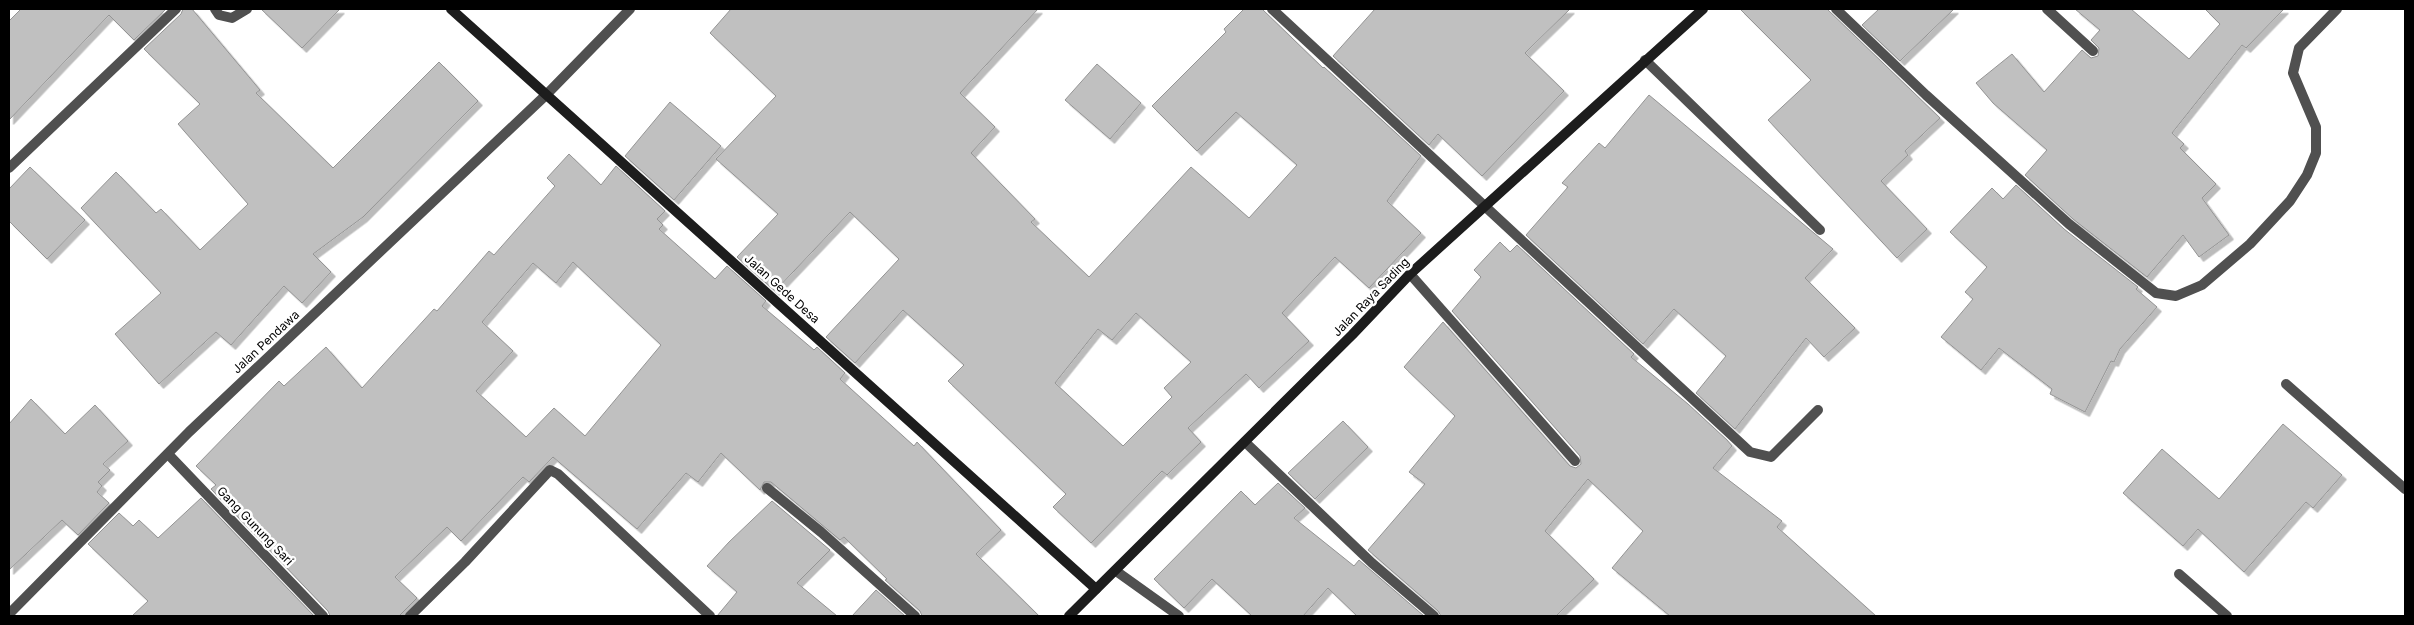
<svg xmlns="http://www.w3.org/2000/svg" width="2414" height="625" font-family="Inter,sans-serif">
<defs>
<filter id="shadow"><feDropShadow dx="4.5" dy="4.5" stdDeviation="0" flood-color="#0004"/></filter>
</defs>
<rect width="100%" height="100%" fill="#fff"/>
<g fill="#c0c0c0" stroke="#949494" fill-rule="evenodd" filter="url(#shadow)">
<path d="M 21,9 L 166,9 L 134,40 L 109,15 L 9,120 L 9,21 Z"/>
<path d="M 183,9 L 192,9 L 260,90 L 256,93 L 333,168 L 439,62 L 478,101 L 363,217 L 313,254 L 331,272 L 302,303 L 284,286 L 231,345 L 216,332 L 159,384 L 115,334 L 161,293 L 81,208 L 116,172 L 156,213 L 161,209 L 200,250 L 248,204 L 178,124 L 200,104 L 144,49 L 181,14 Z"/>
<path d="M 261,9 L 340,9 L 302,48 Z"/>
<path d="M 731,9 L 1038,9 L 960,93 L 995,127 L 971,153 L 1035,219 L 1031,222 L 1089,277 L 1191,167 L 1249,218 L 1297,165 L 1236,112 L 1197,151 L 1152,106 L 1226,32 L 1224,29 L 1244,9 L 1262,9 L 1323,68 L 1324,67 L 1421,156 L 1387,201 L 1421,233 L 1369,288 L 1335,257 L 1282,313 L 1309,341 L 1259,388 L 1246,374 L 1188,428 L 1201,442 L 1167,475 L 1162,471 L 1091,543 L 1053,507 L 1066,494 L 948,381 L 964,365 L 903,310 L 855,363 L 826,337 L 899,259 L 850,212 L 775,291 L 737,257 L 778,214 L 716,159 L 776,96 L 710,33 ZM 1136,313 L 1191,362 L 1164,388 L 1172,397 L 1123,446 L 1055,383 L 1098,329 L 1112,340 Z"/>
<path d="M 1375,9 L 1570,9 L 1525,53 L 1564,91 L 1482,176 L 1438,134 L 1429,145 L 1333,56 Z"/>
<path d="M 1740,9 L 1827,9 L 1940,118 L 1905,151 L 1908,155 L 1881,181 L 1927,229 L 1897,258 L 1768,120 L 1811,80 Z"/>
<path d="M 1879,9 L 1954,9 L 1900,61 L 1862,25 Z"/>
<path d="M 2075,9 L 2131,9 L 2189,59 L 2220,24 L 2205,9 L 2284,9 L 2246,48 L 2242,45 L 2172,133 L 2184,144 L 2180,148 L 2216,184 L 2202,198 L 2229,235 L 2199,257 L 2183,235 L 2147,277 L 2073,219 L 2025,175 L 2047,150 L 1993,103 L 1976,83 L 2012,54 L 2044,92 L 2082,50 L 2091,58 L 2098,56 L 2099,48 L 2091,40 L 2100,30 Z"/>
<path d="M 1097,64 L 1141,103 L 1110,139 L 1065,100 Z"/>
<path d="M 1649,95 L 1833,249 L 1805,278 L 1855,328 L 1824,357 L 1806,338 L 1735,429 L 1696,393 L 1726,356 L 1674,309 L 1643,344 L 1526,235 L 1568,187 L 1562,183 L 1599,143 L 1605,148 Z"/>
<path d="M 670,102 L 721,146 L 674,200 L 625,156 Z"/>
<path d="M 569,154 L 601,185 L 616,166 L 665,211 L 657,219 L 663,225 L 659,229 L 715,279 L 727,266 L 766,301 L 762,306 L 814,350 L 817,347 L 845,373 L 840,379 L 914,446 L 917,442 L 1001,530 L 976,554 L 1039,616 L 922,616 L 920,611 L 885,580 L 887,579 L 844,537 L 840,540 L 771,482 L 764,482 L 760,490 L 721,453 L 698,482 L 686,473 L 637,529 L 553,457 L 529,482 L 523,477 L 461,541 L 447,527 L 395,577 L 417,598 L 399,616 L 330,616 L 328,611 L 211,489 L 216,485 L 196,466 L 279,381 L 284,386 L 326,347 L 362,388 L 434,309 L 437,311 L 489,251 L 494,255 L 555,186 L 547,178 ZM 573,262 L 661,345 L 585,436 L 554,408 L 526,437 L 476,391 L 513,351 L 482,322 L 533,263 L 556,283 Z"/>
<path d="M 30,167 L 85,220 L 47,259 L 9,221 L 9,189 Z"/>
<path d="M 2016,185 L 2064,229 L 2138,287 L 2136,289 L 2157,307 L 2120,349 L 2114,362 L 2111,361 L 2085,412 L 2050,394 L 2052,389 L 1999,348 L 1981,370 L 1941,337 L 1973,299 L 1965,292 L 1987,267 L 1950,232 L 1992,188 L 2003,199 Z"/>
<path d="M 1500,242 L 1510,252 L 1517,245 L 1634,354 L 1631,357 L 1688,404 L 1727,440 L 1732,446 L 1713,468 L 1782,521 L 1777,527 L 1876,616 L 1670,616 L 1612,568 L 1643,531 L 1588,479 L 1545,531 L 1594,579 L 1556,616 L 1441,616 L 1438,611 L 1368,550 L 1425,484 L 1409,472 L 1455,416 L 1404,367 L 1443,322 L 1570,466 L 1576,468 L 1581,464 L 1580,456 L 1452,311 L 1481,277 L 1474,270 Z"/>
<path d="M 31,399 L 65,434 L 95,405 L 128,441 L 103,464 L 110,470 L 98,482 L 102,486 L 97,492 L 109,503 L 78,535 L 62,520 L 9,570 L 9,424 Z"/>
<path d="M 1343,421 L 1368,447 L 1315,499 L 1288,473 Z"/>
<path d="M 2283,424 L 2342,475 L 2313,508 L 2306,502 L 2244,572 L 2198,529 L 2183,546 L 2123,493 L 2162,449 L 2219,499 Z"/>
<path d="M 1278,483 L 1305,508 L 1294,518 L 1354,566 L 1359,560 L 1424,616 L 1357,616 L 1328,588 L 1303,616 L 1252,616 L 1212,579 L 1184,608 L 1154,579 L 1241,491 L 1255,505 Z"/>
<path d="M 201,498 L 314,616 L 132,616 L 148,601 L 88,544 L 119,513 L 133,526 L 139,520 L 158,538 Z"/>
<path d="M 772,501 L 830,550 L 797,583 L 837,616 L 717,616 L 737,592 L 707,566 L 729,542 Z"/>
<path d="M 876,590 L 905,616 L 852,616 Z"/>
</g>
<g fill="none" stroke-linecap="round" stroke-linejoin="round">
<path stroke="#505050" stroke-width="10" d="M 1410,274 L 1575,461"/>
<g stroke="#505050" stroke-width="10">
<path d="M 215,9 L 219,15 L 232,18 L 247,9"/>
<path d="M 1272,9 L 1750,452 L 1771,457 L 1818,410"/>
<path d="M 1836,9 L 1926,95 L 2069,224 L 2156,293 L 2176,296 L 2202,285 L 2250,244 L 2290,201 L 2307,175 L 2316,153 L 2316,127 L 2293,73 L 2299,48 L 2337,9"/>
<path d="M 2047,9 L 2093,51"/>
<path d="M 1645,60 L 1820,230"/>
<path d="M 9,168 L 176,9"/>
<path d="M 2286,384 L 2405,489"/>
<path d="M 1245,442 L 1372,563 L 1434,616"/>
<path d="M 168,454 L 323,616"/>
<path d="M 767,488 L 821,532 L 915,616"/>
<path d="M 1116,571 L 1179,616"/>
<path d="M 2179,574 L 2227,616"/>
<path d="M 9,614 L 189,432 L 547,94 L 630,9"/>
<path d="M 410,616 L 465,562 L 550,470 L 558,474 L 710,616"/>
</g>
<g stroke="#1d1d1d" stroke-width="10">
<path d="M 451,9 L 1096,589"/>
<path d="M 1069,616 L 1352,335 L 1410,274 L 1703,9"/>
</g>
</g>
<g text-anchor="middle" stroke-width="5" stroke-linejoin="round" paint-order="stroke">
<g font-size="12" fill="#000" stroke="#fff">
<text transform="translate(782 289) rotate(42)" y="4">Jalan Gede Desa</text>
<text transform="translate(1371 297) rotate(-46)" y="4">Jalan Raya Sading</text>
<text transform="translate(266 342) rotate(-43)" y="4">Jalan Pendawa</text>
<text transform="translate(255 526) rotate(46)" y="4">Gang Gunung Sari</text>
</g>
</g>
<rect width="2414" height="625" fill="none" stroke="#000000" stroke-width="20"/>
</svg>
